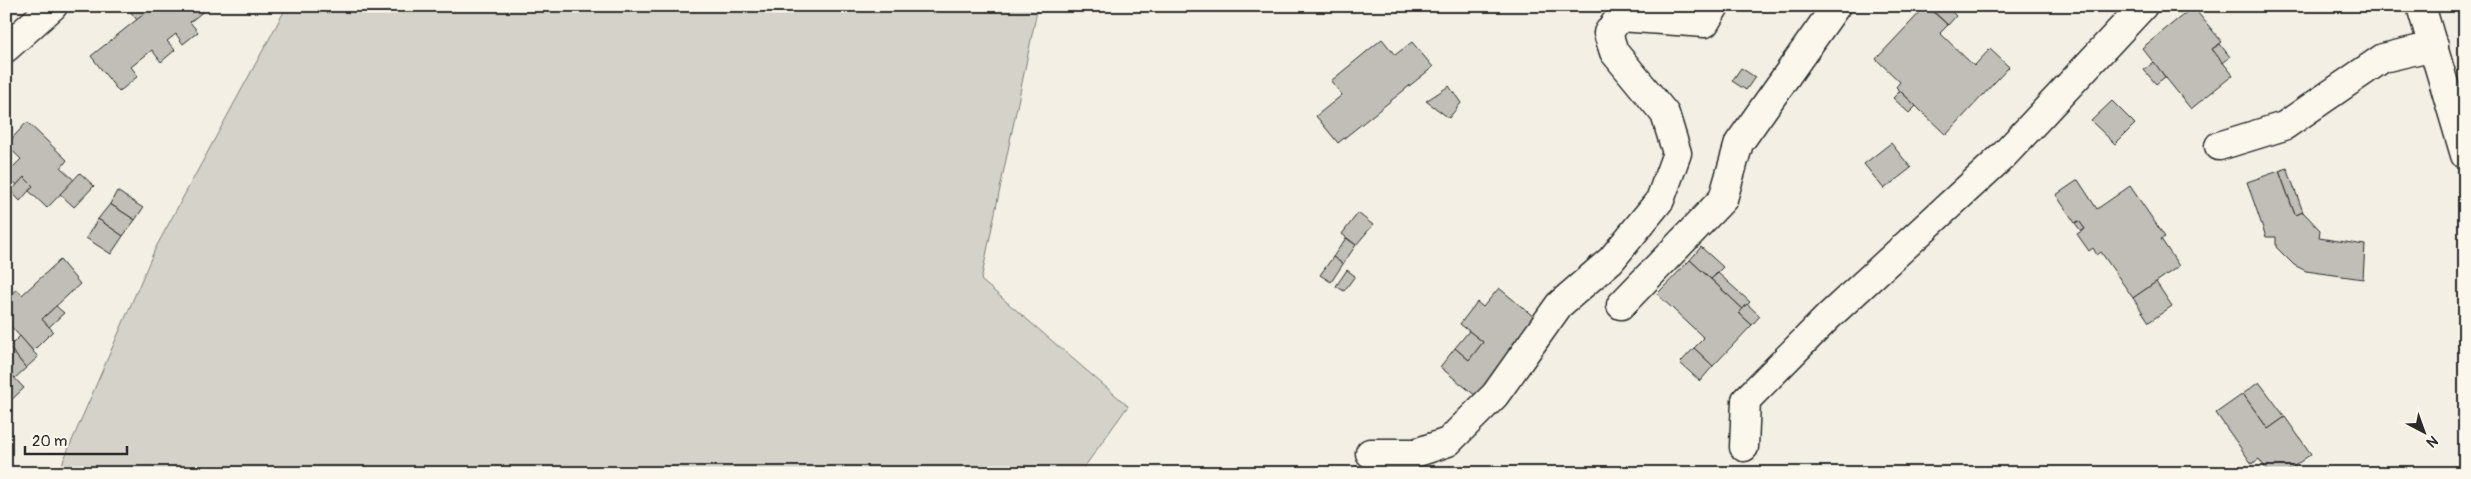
<svg xmlns="http://www.w3.org/2000/svg" width="2471" height="479" font-family="Pangolin,sans-serif">
<rect width="100%" height="100%" fill="#f3efe4"/>
<filter id="ink" filterUnits="userSpaceOnUse"><feTurbulence type="fractalNoise" baseFrequency=".02" numOctaves="2"/><feDisplacementMap in="SourceGraphic" scale="10" xChannelSelector="R" yChannelSelector="G"/><feConvolveMatrix kernelMatrix="1 2 1 2 8 2 1 2 1" color-interpolation-filters="sRGB"/></filter>
<g filter="url(#ink)">
<path fill="#d5d2c9" stroke="#807e7a" d="M 287,6 L 1038,6 L 981,280 L 1128,406 L 1080,473 L 58,473 L 155,249 Z"/>
<g fill="#c0beb6" stroke="#2b2b2b">
<path d="M 126,6 L 152,6 L 153,7 L 137,20 Z"/>
<path d="M 210,6 L 190,22 L 198,32 L 183,44 L 176,34 L 167,41 L 175,50 L 161,62 L 152,50 L 131,67 L 138,76 L 119,92 L 91,56 L 154,6 Z"/>
<path d="M 1926,6 L 1948,25 L 1940,33 L 1974,66 L 1990,49 L 2009,67 L 1946,135 L 1896,87 L 1900,82 L 1876,59 Z"/>
<path d="M 1928,6 L 1946,6 L 1956,16 L 1948,25 Z"/>
<path d="M 2193,7 L 2222,42 L 2212,49 L 2233,75 L 2191,109 L 2142,48 Z"/>
<path d="M 1382,39 L 1395,55 L 1412,42 L 1433,67 L 1338,143 L 1316,116 L 1342,95 L 1331,81 Z"/>
<path d="M 2220,44 L 2230,57 L 2223,63 L 2212,49 Z"/>
<path d="M 2154,62 L 2165,77 L 2156,84 L 2144,70 Z"/>
<path d="M 1741,68 L 1755,77 L 1746,90 L 1732,81 Z"/>
<path d="M 1449,86 L 1461,103 L 1449,118 L 1426,101 Z"/>
<path d="M 1900,91 L 1916,106 L 1909,113 L 1893,98 Z"/>
<path d="M 2112,101 L 2135,124 L 2115,144 L 2091,121 Z"/>
<path d="M 27,122 L 67,160 L 61,168 L 74,180 L 47,208 L 29,191 L 33,186 L 24,177 L 17,185 L 6,174 L 21,159 L 6,145 Z"/>
<path d="M 1891,143 L 1911,168 L 1884,189 L 1864,164 Z"/>
<path d="M 2287,168 L 2303,212 L 2295,215 L 2279,171 Z"/>
<path d="M 2279,171 L 2295,215 L 2303,212 L 2320,230 L 2319,238 L 2365,245 L 2363,279 L 2306,271 L 2294,265 L 2276,247 L 2276,237 L 2266,237 L 2247,182 Z"/>
<path d="M 80,173 L 94,186 L 74,207 L 60,194 Z"/>
<path d="M 24,177 L 33,186 L 20,201 L 11,191 Z"/>
<path d="M 2078,180 L 2097,209 L 2130,186 L 2165,237 L 2161,239 L 2179,266 L 2133,298 L 2101,252 L 2097,255 L 2093,248 L 2089,251 L 2077,234 L 2085,229 L 2079,221 L 2075,223 L 2056,195 Z"/>
<path d="M 117,191 L 143,208 L 135,220 L 110,204 Z"/>
<path d="M 110,204 L 135,220 L 123,236 L 98,219 Z"/>
<path d="M 1358,213 L 1373,225 L 1356,245 L 1342,234 Z"/>
<path d="M 98,219 L 123,236 L 111,254 L 86,238 Z"/>
<path d="M 2079,221 L 2085,229 L 2081,231 L 2075,223 Z"/>
<path d="M 1346,238 L 1356,245 L 1343,264 L 1333,257 Z"/>
<path d="M 1701,247 L 1723,267 L 1711,279 L 1690,260 Z"/>
<path d="M 1333,257 L 1343,264 L 1331,282 L 1320,275 Z"/>
<path d="M 60,260 L 80,284 L 42,319 L 53,331 L 33,351 L 6,321 L 6,298 L 17,289 L 22,295 Z"/>
<path d="M 1690,260 L 1743,309 L 1739,313 L 1752,325 L 1713,366 L 1694,348 L 1704,338 L 1657,294 Z"/>
<path d="M 1347,270 L 1355,276 L 1344,291 L 1336,286 Z"/>
<path d="M 1718,273 L 1750,302 L 1743,309 L 1711,279 Z"/>
<path d="M 2156,282 L 2172,306 L 2149,322 L 2133,298 Z"/>
<path d="M 1499,288 L 1534,317 L 1508,350 L 1512,352 L 1476,396 L 1440,367 L 1455,348 L 1469,360 L 1483,342 L 1460,324 L 1477,302 L 1483,307 Z"/>
<path d="M 1747,304 L 1760,316 L 1752,325 L 1739,313 Z"/>
<path d="M 56,306 L 64,313 L 49,327 L 42,319 Z"/>
<path d="M 1469,331 L 1483,342 L 1469,360 L 1455,348 Z"/>
<path d="M 20,336 L 38,357 L 26,368 L 9,347 Z"/>
<path d="M 9,347 L 26,368 L 15,378 L 6,369 L 6,349 Z"/>
<path d="M 1694,348 L 1713,366 L 1700,381 L 1680,363 Z"/>
<path d="M 6,369 L 24,388 L 6,405 Z"/>
<path d="M 2259,382 L 2285,417 L 2268,429 L 2243,394 Z"/>
<path d="M 2243,394 L 2268,429 L 2285,417 L 2311,454 L 2285,473 L 2269,473 L 2259,459 L 2252,464 L 2216,413 Z"/>
</g>
<g fill="none" stroke-linecap="round" stroke-linejoin="round">
<g stroke="#2b2b2b" stroke-width="31">
<g id="minor">
<path d="M 6,48 L 53,6"/>
<path d="M 2219,146 L 2284,126 L 2383,58 L 2434,46"/>
<path d="M 1621,305 L 1723,199 L 1739,143 L 1836,6"/>
<path d="M 1744,447 L 1746,400 L 1829,316 L 2004,155 L 2143,6"/>
<path d="M 1370,453 L 1415,453 L 1448,442 L 1495,395 L 1559,305 L 1611,260 L 1660,200 L 1677,153 L 1665,114 L 1614,52 L 1608,33 L 1620,17 L 1705,23 L 1715,6"/>
</g>
</g>
<g stroke="#2b2b2b" stroke-width="31">
<path id="major" d="M 2421,6 L 2465,155"/>
</g>
<use href="#minor" stroke="#fbf7ec" stroke-width="28"/>
<use href="#major" stroke="#fbf7ec" stroke-width="28"/>
</g>
</g>
<rect width="2471" height="479" fill="none" stroke="#fbf7ec" stroke-width="25"/>
<rect x="12" y="12" width="2446" height="454" fill="none" stroke="#2b2b2b" stroke-width="2" filter="url(#ink)"/>
<g transform="translate(2424 432) rotate(139)" stroke="#fbf7ec" stroke-width="4" paint-order="stroke">
<path d="M0-4L9 19L0 12L-9 19Z" fill="#2b2b2b"/>
<text y="-8" font-size="14" font-weight="bold" text-anchor="middle" fill="#2b2b2b">N</text>
</g>
<path d="M25 446v8h102v-8" fill="none" stroke="#2b2b2b" stroke-width="2.5"/>
<text x="32" y="446" font-size="15" fill="#2b2b2b" stroke="#fbf7ec" stroke-width="4" paint-order="stroke">20 m</text>
</svg>
